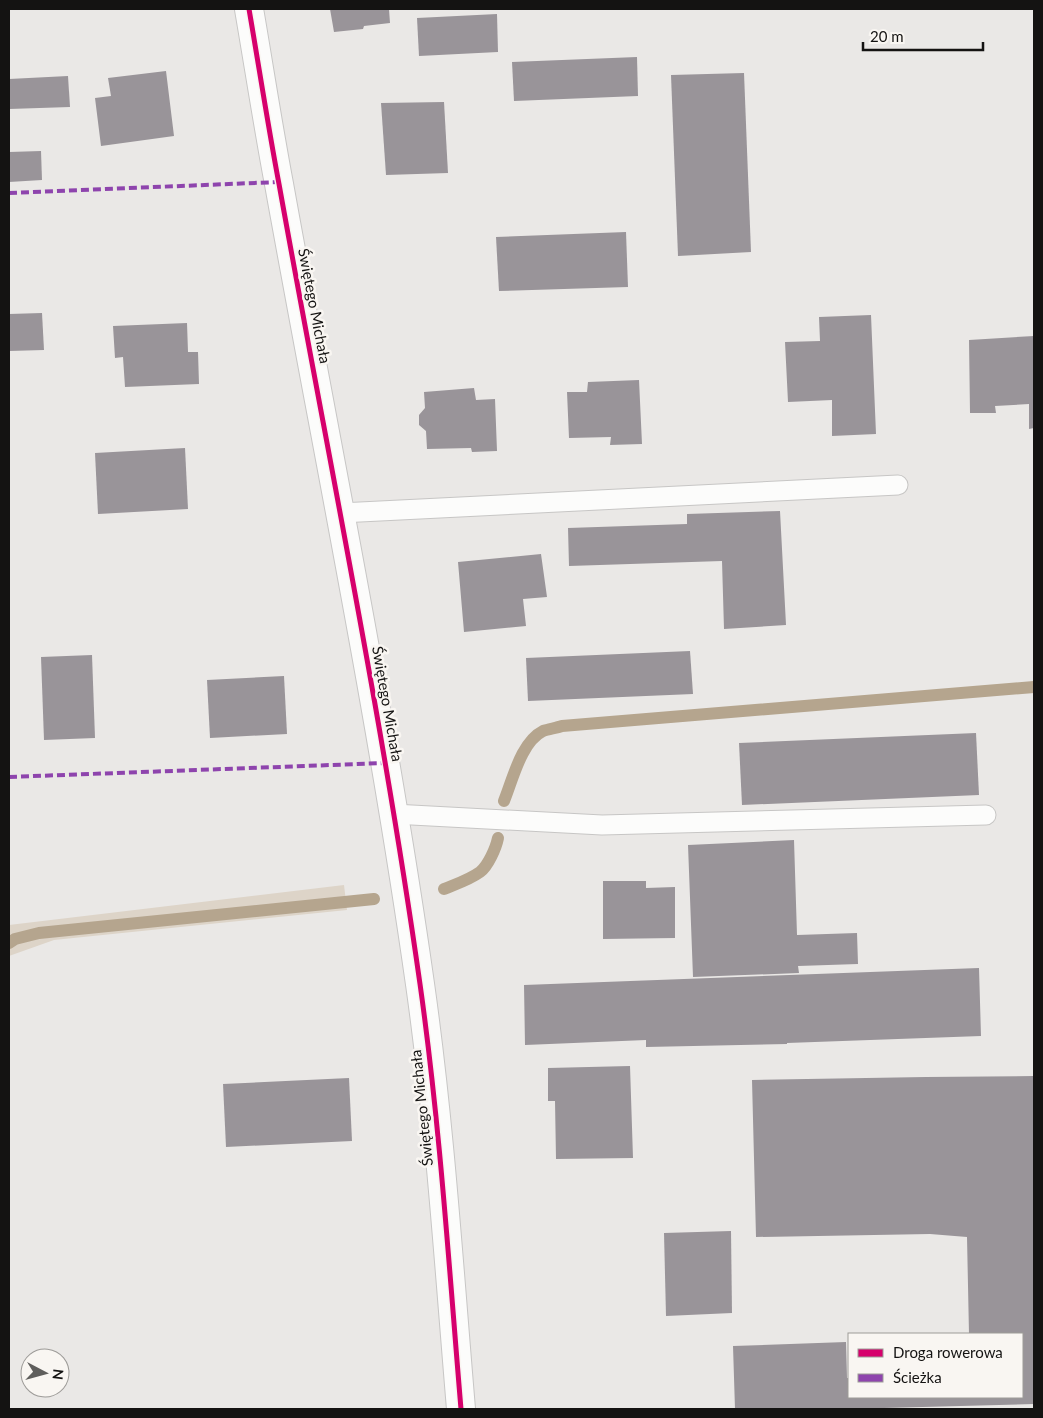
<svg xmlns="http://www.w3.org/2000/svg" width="1043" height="1418" font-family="Lato,sans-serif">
<rect width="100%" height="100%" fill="#eae8e6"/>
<path fill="#ddd4c8" d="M 344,885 L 347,910 L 54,940 L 9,956 L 9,925 Z"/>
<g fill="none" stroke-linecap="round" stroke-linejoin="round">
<g stroke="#b5a58e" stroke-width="12">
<path d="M 504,801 C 513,779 521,742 543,731 C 549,729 556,728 562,726 L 1034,687"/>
<path d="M 444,889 C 456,884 469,880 480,872 C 488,866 496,848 498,838"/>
<path d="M 9,943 L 15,939 L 39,933 L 374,899"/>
</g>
</g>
<g fill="#999499">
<path d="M 330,9 L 389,9 L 390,23 L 364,26 L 363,29 L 334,32 Z"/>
<path d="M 497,14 L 498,52 L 419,56 L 417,18 Z"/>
<path d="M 637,57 L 638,96 L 514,101 L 512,62 Z"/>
<path d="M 166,71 L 174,136 L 101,146 L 95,98 L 111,96 L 108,78 Z"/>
<path d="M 744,73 L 751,252 L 678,256 L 671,75 Z"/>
<path d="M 68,76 L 70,107 L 9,109 L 9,79 Z"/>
<path d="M 444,102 L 448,173 L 386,175 L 381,103 Z"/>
<path d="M 41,151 L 42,180 L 9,182 L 9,152 Z"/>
<path d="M 626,232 L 628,287 L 499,291 L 496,237 Z"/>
<path d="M 42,313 L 44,350 L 9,351 L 9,314 Z"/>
<path d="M 871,315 L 876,434 L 832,436 L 832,400 L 788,402 L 785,342 L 820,341 L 819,317 Z"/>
<path d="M 187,323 L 188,352 L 198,352 L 199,384 L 125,387 L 123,357 L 115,358 L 113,326 Z"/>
<path d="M 1034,336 L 1034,428 L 1029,429 L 1029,404 L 995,406 L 996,413 L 970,413 L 969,340 Z"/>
<path d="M 639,380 L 642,444 L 610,445 L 611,437 L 569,438 L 567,392 L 587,392 L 588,382 Z"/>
<path d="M 474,388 L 476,400 L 495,399 L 497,451 L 472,452 L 471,448 L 427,449 L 426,431 L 419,425 L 419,415 L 425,408 L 424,392 Z"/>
<path d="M 185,448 L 188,509 L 98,514 L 95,453 Z"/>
<path d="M 780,511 L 786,625 L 724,629 L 722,561 L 569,566 L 568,528 L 687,524 L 687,514 Z"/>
<path d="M 541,554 L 547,597 L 523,599 L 526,626 L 464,632 L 458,562 Z"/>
<path d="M 690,651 L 693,694 L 528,701 L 526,658 Z"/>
<path d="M 92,655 L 95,738 L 44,740 L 41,657 Z"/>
<path d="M 284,676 L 287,734 L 210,738 L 207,680 Z"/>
<path d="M 976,733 L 979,795 L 742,805 L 739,743 Z"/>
<path d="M 794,840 L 797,935 L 857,933 L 858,964 L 798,966 L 799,973 L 693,977 L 688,845 Z"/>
<path d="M 603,881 L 646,881 L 646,888 L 675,887 L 675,938 L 603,939 Z"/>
<path d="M 979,968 L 981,1036 L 787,1043 L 787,1044 L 646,1047 L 646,1040 L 525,1045 L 524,985 Z"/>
<path d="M 630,1066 L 633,1158 L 556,1159 L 555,1101 L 548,1101 L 548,1068 Z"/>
<path d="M 1034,1076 L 1034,1137 L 1033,1137 L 1034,1149 L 1034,1404 L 846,1409 L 735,1409 L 733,1346 L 846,1342 L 847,1378 L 849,1378 L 849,1397 L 1022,1397 L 1022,1334 L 969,1334 L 967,1237 L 930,1234 L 756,1237 L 752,1080 L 926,1077 Z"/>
<path d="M 349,1078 L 352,1141 L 226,1147 L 223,1084 Z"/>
<path d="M 731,1231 L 732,1313 L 666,1316 L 664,1233 Z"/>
</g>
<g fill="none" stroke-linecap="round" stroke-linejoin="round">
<g stroke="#c7c6c5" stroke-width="21">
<g id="lane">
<path d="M 340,513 L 898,485"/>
<path d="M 393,814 L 602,825 L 986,815"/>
</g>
</g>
<g stroke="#c7c6c5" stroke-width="30">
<path id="secondary" d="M 249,9 C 259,67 268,126 279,184 C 327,451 382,716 420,984 C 440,1125 449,1267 461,1409"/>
</g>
<use href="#lane" stroke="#fcfcfb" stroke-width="19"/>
<use href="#secondary" stroke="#fcfcfb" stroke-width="28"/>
<g stroke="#8e44ad" stroke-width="4" stroke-dasharray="8 4" stroke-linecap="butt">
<path d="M 9,193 L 278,182"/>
<path d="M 9,777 L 385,763"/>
</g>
<g stroke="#f9f6f2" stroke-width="8">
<path id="cycleway" d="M 249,9 C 259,67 268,126 279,184 C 327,451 382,716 420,984 C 440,1125 449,1267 461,1409"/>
</g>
<use href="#cycleway" stroke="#d6006c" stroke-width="5"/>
</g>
<g text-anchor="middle" stroke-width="5" stroke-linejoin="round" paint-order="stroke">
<g font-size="15" fill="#141312" stroke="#f9f6f2">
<text transform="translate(314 306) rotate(79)" y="5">Świętego Michała</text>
<text transform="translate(387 704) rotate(80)" y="5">Świętego Michała</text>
<text transform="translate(422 1108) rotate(-96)" y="5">Świętego Michała</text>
</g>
</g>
<rect width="1043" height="1418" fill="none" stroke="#141312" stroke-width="20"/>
<rect x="848" y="1333" width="175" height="65" fill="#f9f6f2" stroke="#9d9b98"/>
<rect x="858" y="1349" width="25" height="8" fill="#d6006c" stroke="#9d9b98"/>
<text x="893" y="1358" font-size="15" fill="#141312">Droga rowerowa</text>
<rect x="858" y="1374" width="25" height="8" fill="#8e44ad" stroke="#9d9b98"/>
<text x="893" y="1383" font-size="15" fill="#141312">Ścieżka</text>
<g transform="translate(45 1373) rotate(96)"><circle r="24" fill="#f9f6f2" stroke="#9d9b98"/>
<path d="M0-4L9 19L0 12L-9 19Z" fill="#5f5e5c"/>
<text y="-8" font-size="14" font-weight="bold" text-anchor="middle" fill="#141312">N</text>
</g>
<path d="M863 42v8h120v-8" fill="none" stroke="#141312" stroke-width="2.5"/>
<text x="870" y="42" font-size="15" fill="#141312" stroke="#f9f6f2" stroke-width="4" paint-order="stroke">20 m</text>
</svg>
